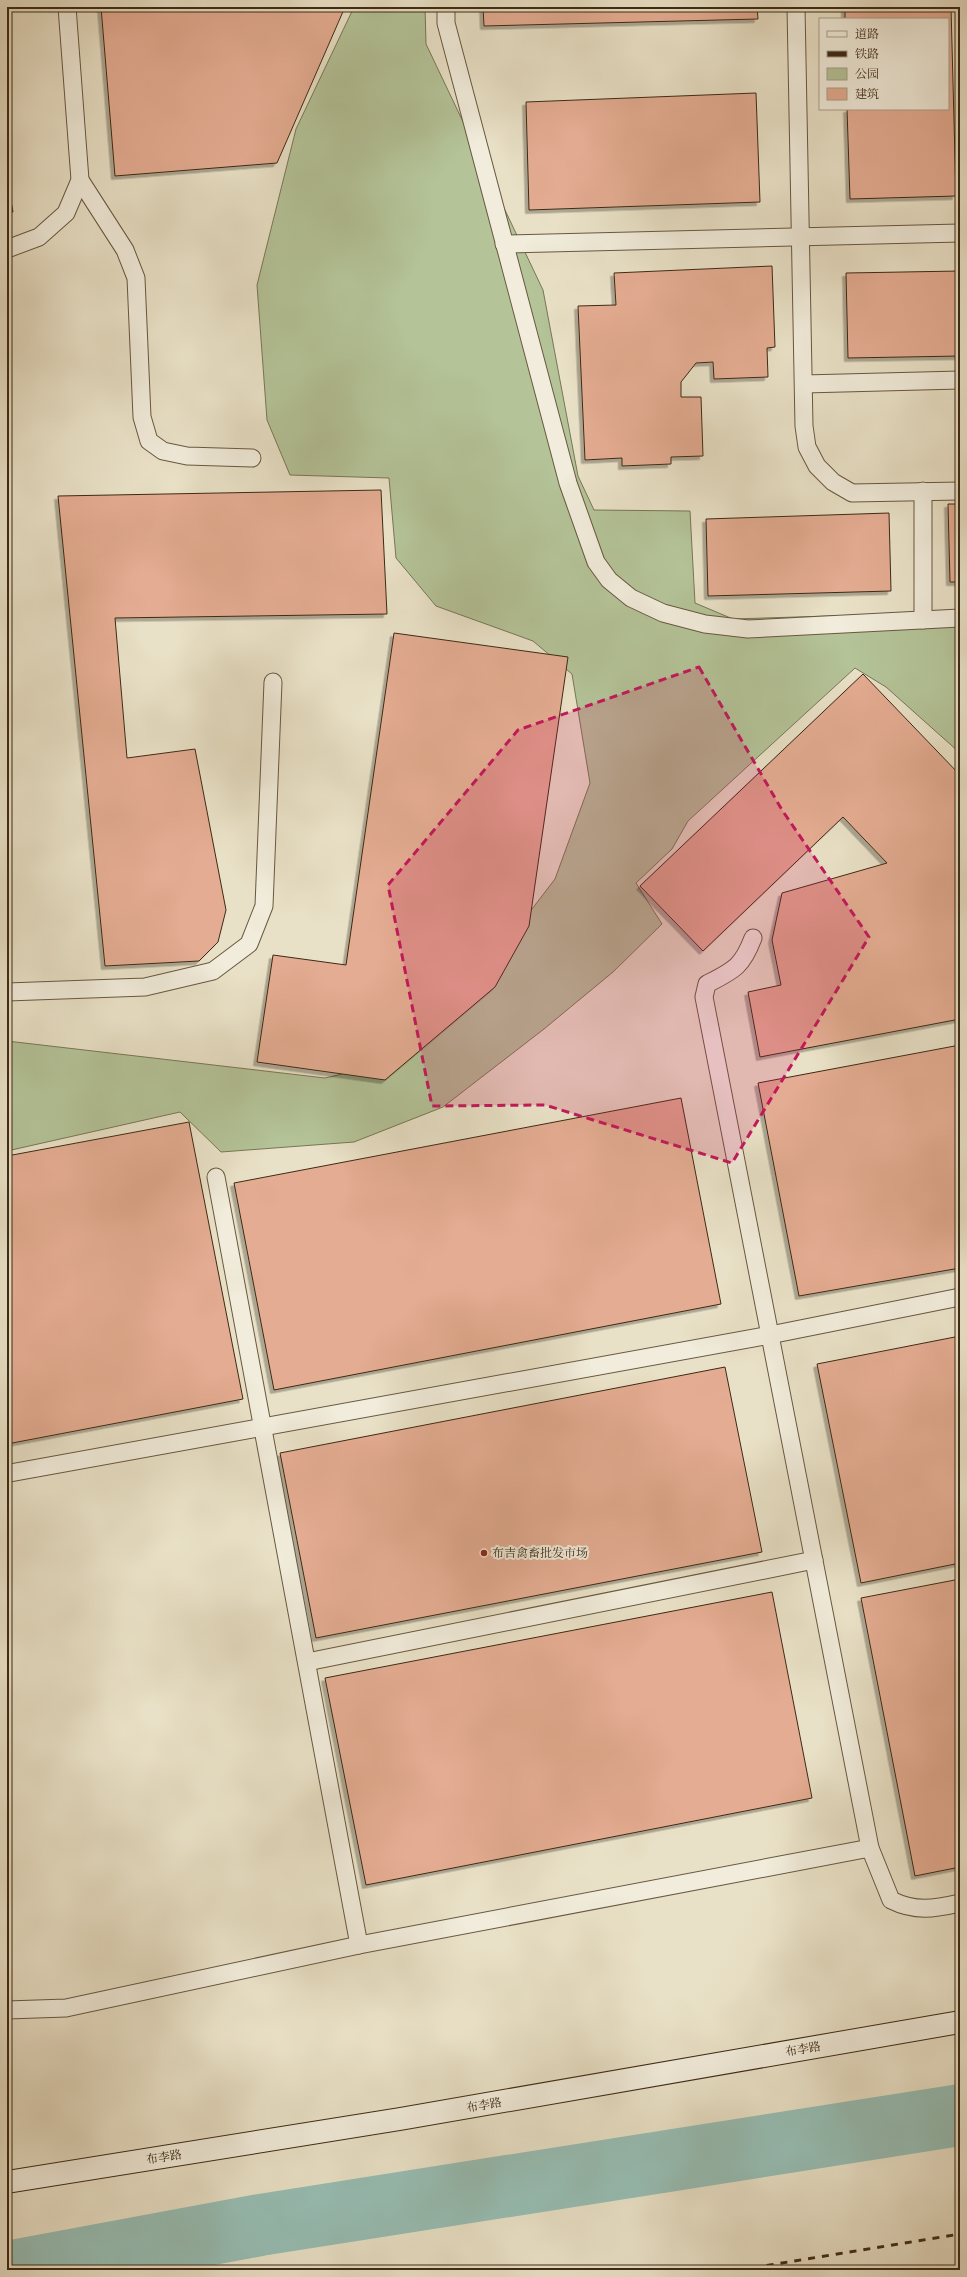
<svg xmlns="http://www.w3.org/2000/svg" width="967" height="2277" font-family="'Old Standard TT','Noto Serif SC',serif">
<defs>
<filter id="shadow"><feDropShadow dx="-3.5" dy="3.5" stdDeviation="0" flood-color="#0004"/></filter>
</defs>
<rect width="100%" height="100%" fill="#e9e1c7"/>
<filter id="stains"><feTurbulence type="fractalNoise" baseFrequency=".005" numOctaves="4"/><feColorMatrix values="0 0 0 0 .2 0 0 0 0 .09 0 0 0 0 .02 0 0 0 .5 -.17"/></filter>
<radialGradient id="worn" r=".72"><stop offset=".6" stop-color="#630" stop-opacity="0"/><stop offset="1" stop-color="#630" stop-opacity=".3"/></radialGradient>
<path fill="#b4c398" stroke="#787656" d="M 354,7 L 425,7 L 426,44 L 543,290 L 578,476 L 594,510 L 690,511 L 695,603 L 733,619 L 956,612 L 960,613 L 960,753 L 886,687 L 855,668 L 688,821 L 672,849 L 636,883 L 662,924 L 613,972 L 544,1029 L 443,1107 L 354,1142 L 221,1152 L 180,1112 L 7,1151 L 7,1041 L 325,1078 L 395,1062 L 479,978 L 555,879 L 590,783 L 572,674 L 533,641 L 436,606 L 396,558 L 389,478 L 290,475 L 267,420 L 257,285 L 296,129 Z"/>
<g fill="none" stroke-linecap="round" stroke-linejoin="round">
<path stroke="#97beb4" stroke-width="62" d="M 18,2270 L 260,2225 L 960,2115"/>
</g>
<g fill="#e4ac92" stroke="#3d2a14" filter="url(#shadow)">
<path d="M 101,7 L 345,7 L 277,163 L 115,176 Z"/>
<path d="M 483,7 L 757,7 L 758,19 L 484,26 Z"/>
<path d="M 845,7 L 951,7 L 956,196 L 850,199 L 847,109 L 948,109 L 948,19 L 845,19 Z"/>
<path d="M 756,93 L 760,202 L 529,210 L 526,102 Z"/>
<path d="M 7,179 L 13,212 L 7,213 Z"/>
<path d="M 772,266 L 775,347 L 767,348 L 768,377 L 714,379 L 713,362 L 696,363 L 681,382 L 681,397 L 701,397 L 703,456 L 671,457 L 671,464 L 622,466 L 622,458 L 585,460 L 578,306 L 616,305 L 614,273 Z"/>
<path d="M 960,271 L 960,356 L 848,358 L 846,273 Z"/>
<path d="M 381,490 L 387,614 L 115,618 L 127,758 L 195,749 L 226,910 L 218,942 L 199,961 L 105,966 L 58,496 Z"/>
<path d="M 948,504 L 960,504 L 960,582 L 950,582 Z"/>
<path d="M 889,513 L 891,591 L 708,596 L 706,519 Z"/>
<path d="M 394,633 L 568,657 L 529,926 L 495,987 L 385,1080 L 257,1062 L 273,955 L 346,965 Z"/>
<path d="M 863,674 L 960,775 L 960,1019 L 760,1057 L 748,992 L 781,985 L 772,940 L 782,893 L 887,863 L 843,817 L 703,951 L 640,886 Z"/>
<path d="M 960,1045 L 960,1268 L 799,1296 L 758,1083 Z"/>
<path d="M 681,1098 L 721,1304 L 274,1390 L 234,1183 Z"/>
<path d="M 189,1122 L 243,1399 L 7,1444 L 7,1156 Z"/>
<path d="M 960,1336 L 960,1563 L 861,1583 L 817,1364 Z"/>
<path d="M 725,1367 L 762,1552 L 316,1638 L 280,1453 Z"/>
<path d="M 960,1579 L 960,1867 L 915,1876 L 861,1598 Z"/>
<path d="M 772,1592 L 812,1798 L 366,1885 L 325,1678 Z"/>
</g>
<g fill="none" stroke-linecap="round" stroke-linejoin="round">
<g stroke="#685841" stroke-width="19">
<g id="lane">
<path d="M 446,7 L 446,23 L 568,483 L 596,562 L 609,580 L 631,598 L 663,613 L 705,624 L 748,629 L 960,618"/>
<path d="M 796,7 L 804,426 L 807,447 L 817,466 L 833,482 L 852,493 L 960,491"/>
<path d="M 80,180 L 125,250 L 136,278 L 142,417 L 149,441 L 163,451 L 187,456 L 252,458"/>
<path d="M 504,244 L 960,233"/>
<path d="M 7,249 L 39,237 L 66,213 L 80,180 L 67,7"/>
<path d="M 804,384 L 960,380"/>
<path d="M 923,491 L 923,620"/>
<path d="M 753,938 C 742,967 734,970 707,984 L 704,997 L 870,1848"/>
<path d="M 7,992 L 145,987 L 213,971 L 249,944 L 264,906 L 273,682"/>
<path d="M 216,1177 L 359,1945"/>
<path d="M 7,1472 L 10,1473 L 770,1335 L 960,1297"/>
<path d="M 307,1662 L 814,1560"/>
<path d="M 7,2010 L 66,2008 L 359,1945 L 870,1848 L 891,1900 C 915,1912 934,1909 960,1903"/>
</g>
</g>
<g stroke="#3d2a14" stroke-width="24">
<path id="secondary" d="M 7,2182 L 400,2119 L 960,2022"/>
</g>
<use href="#lane" stroke="#f1ecdb" stroke-width="17"/>
<use href="#secondary" stroke="#f1ecdb" stroke-width="22"/>
<g stroke="#3d2a14" stroke-width="3" stroke-dasharray="7 7" stroke-linecap="butt">
<path d="M 739,2270 L 960,2234"/>
<path d="M 929,2270 L 960,2265"/>
</g>
</g>
<path fill="#c2185b" fill-opacity="0.2" stroke="#c2185b" stroke-width="3" stroke-dasharray="8 5" stroke-linejoin="round" d="M 699,667 L 782,810 L 869,937 L 732,1163 L 545,1105 L 432,1106 L 388,885 L 518,730 Z"/>
<circle fill="#8f2418" stroke="#f1ecdb" stroke-width="1.5" cx="484" cy="1553" r="4"/>
<g text-anchor="middle" stroke-width="4" stroke-linejoin="round" paint-order="stroke">
<g font-size="12" fill="#3d2a14" stroke="#f1ecdb" text-anchor="start">
<text x="492" y="1557">布吉禽畜批发市场</text>
</g>
<g font-size="12" fill="#3d2a14" stroke="#f1ecdb">
<text transform="translate(803 2049) rotate(-10)" y="4">布李路</text>
<text transform="translate(484 2105) rotate(-10)" y="4">布李路</text>
<text transform="translate(164 2157) rotate(-9)" y="4">布李路</text>
</g>
</g>
<rect width="967" height="2277" fill="none" stroke="#e9e1c7" stroke-width="24"/>
<rect x="8" y="8" width="951" height="2261" fill="none" stroke="#3d2a14" stroke-width="2"/>
<rect x="12" y="12" width="943" height="2253" fill="none" stroke="#3d2a14"/>
<rect x="819" y="18" width="130" height="92" fill="#f1ecdb" stroke="#a99e8b"/>
<rect x="827" y="31" width="20" height="6" fill="#f1ecdb" stroke="#a99e8b"/>
<text x="855" y="38" font-size="12" fill="#3d2a14">道路</text>
<rect x="827" y="51" width="20" height="6" fill="#3d2a14" stroke="#a99e8b"/>
<text x="855" y="58" font-size="12" fill="#3d2a14">铁路</text>
<rect x="827" y="68" width="20" height="12" fill="#b4c398" stroke="#a99e8b"/>
<text x="855" y="78" font-size="12" fill="#3d2a14">公园</text>
<rect x="827" y="88" width="20" height="12" fill="#e4ac92" stroke="#a99e8b"/>
<text x="855" y="98" font-size="12" fill="#3d2a14">建筑</text>
<rect width="100%" height="100%" filter="url(#stains)"/>
<rect width="100%" height="100%" fill="url(#worn)"/>
</svg>
